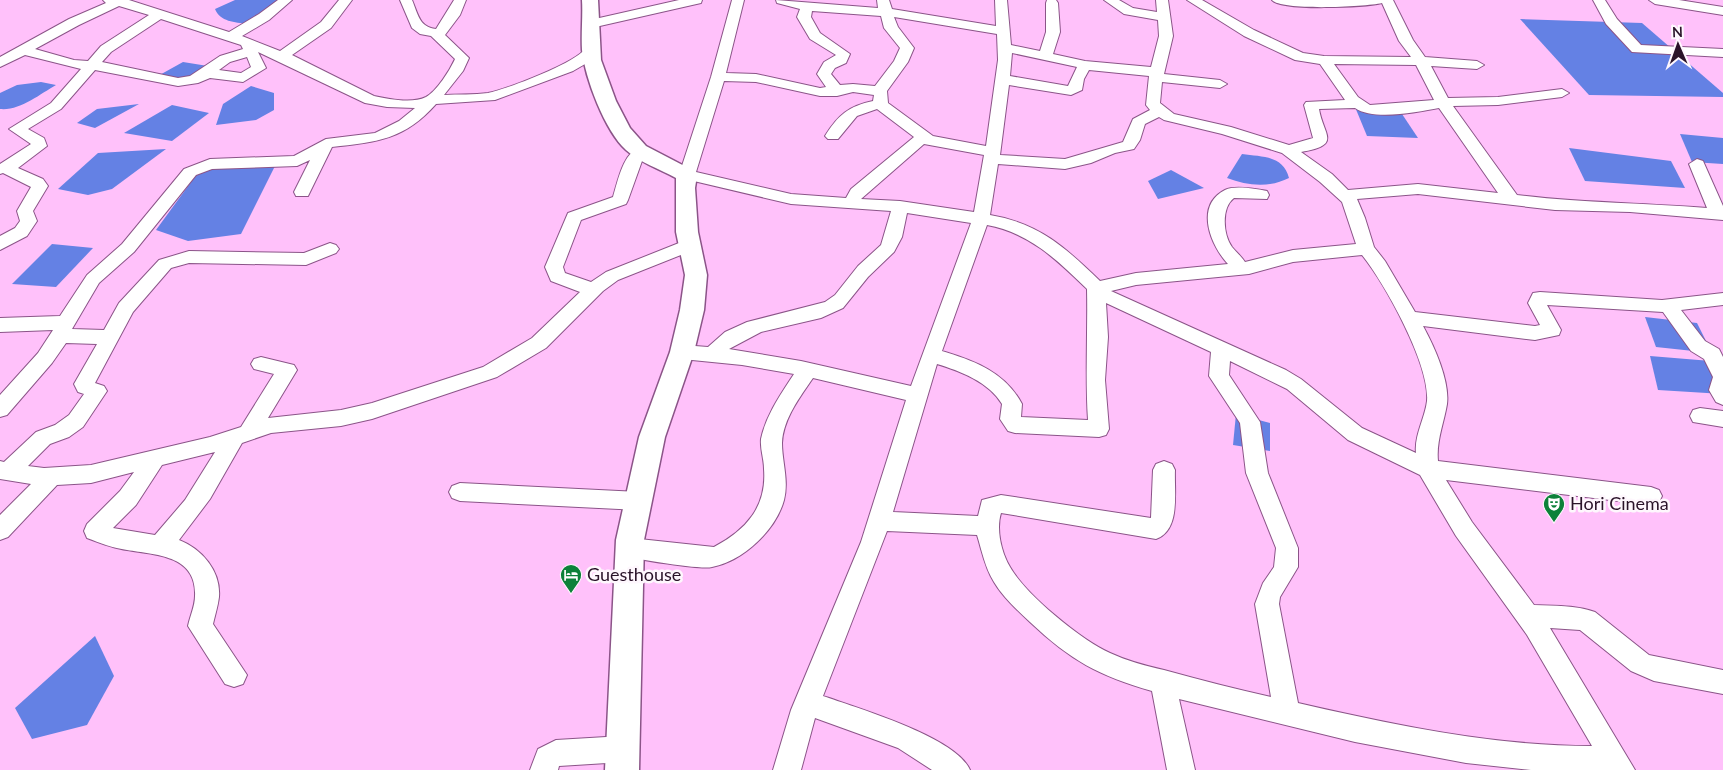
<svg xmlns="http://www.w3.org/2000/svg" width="1723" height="770" font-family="Lato,sans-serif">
<rect width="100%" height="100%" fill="#ffc1fa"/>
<g fill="#6481e4">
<path d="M 235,0 L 284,0 L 247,24 C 235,22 220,22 215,9 Z"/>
<path d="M 1520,19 L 1642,23 L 1723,93 L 1723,97 L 1589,95 Z"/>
<path d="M 183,62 L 214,67 L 195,80 L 156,77 Z"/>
<path d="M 41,82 L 56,85 C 40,94 20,111 0,109 L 0,93 L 17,85 Z"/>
<path d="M 251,86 L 274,93 L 274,110 L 256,120 L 216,125 L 223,104 Z"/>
<path d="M 139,104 L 95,128 L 77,123 L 97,109 Z"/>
<path d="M 172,105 L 209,113 L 172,141 L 124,133 Z"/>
<path d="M 1355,107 L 1398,108 L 1418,138 L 1367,136 Z"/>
<path d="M 1680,134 L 1723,138 L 1723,164 L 1692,162 Z"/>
<path d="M 1569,148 L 1671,161 L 1685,188 L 1585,181 Z"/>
<path d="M 166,149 L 112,189 L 88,195 L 58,189 L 98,153 Z"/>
<path d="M 1242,154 C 1262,157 1283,155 1289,178 C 1269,188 1248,186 1227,178 Z"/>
<path d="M 275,166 L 241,234 L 188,241 L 156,230 L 202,167 Z"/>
<path d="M 1171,170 L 1204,188 L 1158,199 L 1148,181 Z"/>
<path d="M 52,244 L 93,248 L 56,287 L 12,284 Z"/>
<path d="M 1645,317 L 1697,323 L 1712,353 L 1656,347 Z"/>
<path d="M 1650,356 L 1723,362 L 1723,394 L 1658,390 Z"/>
<path d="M 1236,414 L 1270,423 L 1270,451 L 1233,445 Z"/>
<path d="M 95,636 L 114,676 L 87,725 L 32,739 L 15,708 Z"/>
</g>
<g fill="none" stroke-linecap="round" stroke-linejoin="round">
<g stroke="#8b5488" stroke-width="2">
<g id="minor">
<path d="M 103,0 L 129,0 L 229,32 L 259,14 L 278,0 L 292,0 L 269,20 L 242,36 L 280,51 L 321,22 L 339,0 L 352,0 L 331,28 L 292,55 L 374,96 C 388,99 412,104 426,97 C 437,91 450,70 455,59 L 431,36 L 420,34 L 412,28 L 400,0 L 412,0 C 418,14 419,27 436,29 L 454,0 L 466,0 L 460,15 L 445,35 L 469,58 L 463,71 L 444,95 C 458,94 474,95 488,93 C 507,89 576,63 586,48 L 591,47 L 598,51 L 592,60 L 573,71 L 495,100 L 436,104 C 404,140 377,142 332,147 L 308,196 L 296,196 L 294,192 L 310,160 L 297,166 L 212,169 L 196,175 L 134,252 L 99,283 L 72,329 L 104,330 L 119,303 L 159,260 L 189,251 L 304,253 L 330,243 L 336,245 L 339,249 L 336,253 L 306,265 L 189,263 L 171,268 L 133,312 L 95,383 L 104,386 L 107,391 L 83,427 L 69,437 L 50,444 L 28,466 L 44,468 L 91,465 L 210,437 L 241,427 L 274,374 L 254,369 L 251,364 L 254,359 L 261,357 L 294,365 L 297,370 L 268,418 L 341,410 L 372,403 L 483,367 L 532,338 L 580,292 L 551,281 L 545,267 L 568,213 L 613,197 C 618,181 623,152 641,147 L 649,152 L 642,161 L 628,200 L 626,204 L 581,220 L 563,267 L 565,273 L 591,282 L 606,272 L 684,241 L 696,241 L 699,245 L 696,249 L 618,280 L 603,291 L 546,348 L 497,377 L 372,419 L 341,426 L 271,433 L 242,443 L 210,499 L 179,540 C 202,549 221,571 219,597 C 218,606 215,615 213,624 L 247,675 L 243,684 L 234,687 L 225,684 L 188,626 C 190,616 195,606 195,596 C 197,555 156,555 127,550 C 113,548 100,543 87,538 L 84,531 L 87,524 L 120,491 L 134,472 L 91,483 L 57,485 L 8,537 L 0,540 L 0,515 L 31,484 L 0,479 L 0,461 L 4,462 L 36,432 L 55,425 L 69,415 L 84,394 L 78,392 L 74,384 L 97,344 L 66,343 L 52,363 L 7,415 L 0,417 L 0,395 L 38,353 L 53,330 L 0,332 L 0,318 L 60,316 L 87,275 L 122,244 L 184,169 L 210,159 L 294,156 L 326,139 L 375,133 L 399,121 L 415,108 L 387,107 L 365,103 L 258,52 L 266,68 L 243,82 L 210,78 L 198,83 L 178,86 L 95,70 L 61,109 L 28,129 L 44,138 L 47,146 L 18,168 L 43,179 L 48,186 L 33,211 L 37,221 L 27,236 L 0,250 L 0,236 L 15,228 L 20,221 L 17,211 L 31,187 L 3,173 L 0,174 L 0,164 L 31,144 L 9,129 L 51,103 L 81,69 L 25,55 L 0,67 L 0,57 L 69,19 L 106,3 ZM 119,6 L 149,15 L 101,46 L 88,61 L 74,60 L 35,49 L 79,25 ZM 161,19 L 241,45 L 243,49 L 220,56 L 190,76 L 178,78 L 102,62 L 111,52 ZM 247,57 L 251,67 L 241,73 L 219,70 L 230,62 ZM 215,452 L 185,500 L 155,535 L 113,528 L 136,505 L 162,465 Z"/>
<path d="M 679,0 L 702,0 L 701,3 L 591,28 L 584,24 L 586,21 Z"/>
<path d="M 732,0 L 744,0 L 726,73 L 756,74 L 820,88 L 826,87 L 817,74 L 824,62 L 836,55 L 810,39 L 797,17 L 800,9 L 777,3 L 776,0 L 878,8 L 877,0 L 889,0 L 892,9 L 996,26 L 995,0 L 1007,0 L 1011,45 L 1040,51 L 1046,32 L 1046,3 L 1047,0 L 1056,0 L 1058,3 L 1060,32 L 1053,54 L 1085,61 L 1151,67 L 1159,36 L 1158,20 L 1124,14 L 1104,0 L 1119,0 L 1133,8 L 1157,12 L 1156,0 L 1168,0 L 1173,36 L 1164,74 L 1220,80 L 1227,84 L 1220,88 L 1162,82 L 1160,103 L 1174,114 L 1231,127 L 1289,145 L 1313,138 L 1304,105 L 1306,102 L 1345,100 L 1320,64 L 1295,60 L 1244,36 L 1187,0 L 1202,0 L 1254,30 L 1303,53 L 1324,56 L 1411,57 L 1399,41 L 1382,3 C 1365,7 1281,11 1272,0 L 1393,0 L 1413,40 L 1425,57 L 1477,61 L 1484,65 L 1477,69 L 1431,66 L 1448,98 L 1498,97 L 1562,89 L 1569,93 L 1562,97 L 1498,105 L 1453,106 L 1517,195 C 1580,203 1644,203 1707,208 L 1689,164 L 1697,159 L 1703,161 L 1723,206 L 1723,220 L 1630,212 L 1555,210 L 1418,194 L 1357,199 L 1365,218 L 1374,247 L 1385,261 L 1415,312 L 1535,326 L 1540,325 L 1528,303 L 1533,293 L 1540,292 L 1662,300 L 1723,293 L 1723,305 L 1681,310 L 1705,341 L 1719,349 L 1723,357 L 1723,405 L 1716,402 L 1709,390 L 1713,377 L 1704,359 L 1691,351 L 1663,312 L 1547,305 L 1561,330 L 1559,335 L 1535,340 L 1423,326 C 1434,346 1450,381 1447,404 C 1444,423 1436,441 1438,461 L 1651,487 L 1659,490 L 1662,496 L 1659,502 L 1651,505 L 1446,480 L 1472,522 L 1534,605 C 1555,606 1575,605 1595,612 L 1649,655 L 1723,670 L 1723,694 L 1654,681 L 1631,671 L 1580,630 L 1550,628 L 1635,770 L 1531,770 L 1466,763 L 1355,742 L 1179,699 L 1195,770 L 1167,770 L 1152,691 C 1099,676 1070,660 1030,622 C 1017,610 1003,597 994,582 C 985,568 982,551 977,535 L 887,531 L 823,696 C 857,708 956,737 970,770 L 932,770 L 898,748 L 815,718 L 801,770 L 773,770 L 791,710 L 861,542 L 906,400 L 813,378 C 800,397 783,419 782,443 C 782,462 789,480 784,500 C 776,530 743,561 712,567 C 701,570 634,559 622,555 L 619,548 L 622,541 L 630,538 L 714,547 C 746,530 767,507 764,469 C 764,459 760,449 761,439 C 766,415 781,394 794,374 L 742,365 L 682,359 L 675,357 L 672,352 L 675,347 L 682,345 L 708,347 L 725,332 L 747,322 L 825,302 L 835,295 L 858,266 L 881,245 L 891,211 L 791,204 L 681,178 L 679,175 L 711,77 ZM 812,11 L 881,16 L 884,28 L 900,48 L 894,61 L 875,86 L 853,84 L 840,85 L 831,74 L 835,68 L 846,63 L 850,54 L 820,33 L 811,17 ZM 894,17 L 997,34 L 998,60 L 986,146 L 933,136 L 888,103 L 887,91 L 908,62 L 914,48 L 898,27 ZM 1012,53 L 1077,67 L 1068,86 L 1010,76 ZM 1334,64 L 1416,65 L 1434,100 L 1370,105 L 1358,97 ZM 1089,70 L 1149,76 L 1146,105 L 1150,110 L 1133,119 L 1123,142 L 1065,159 L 1000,155 L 1009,85 L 1071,95 L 1082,90 L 1084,79 ZM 724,81 L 756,82 L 820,96 L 837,96 L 853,92 L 874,95 L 873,101 C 849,106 838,115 825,136 L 828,139 L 838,139 L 857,116 L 877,109 L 914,137 L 851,189 L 846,198 L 791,194 L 696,172 ZM 1355,108 C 1373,121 1418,112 1439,108 L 1498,193 L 1418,184 L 1348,190 L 1332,174 L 1301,152 C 1343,145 1323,135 1319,109 ZM 1159,117 L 1164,120 L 1222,134 L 1282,153 L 1320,182 L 1342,202 L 1356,244 L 1293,250 L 1245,262 C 1241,256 1236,252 1232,247 C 1223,234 1221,208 1234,198 L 1267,199 L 1269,195 L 1267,191 C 1256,189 1235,185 1225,190 C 1194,206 1211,246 1228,264 L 1136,273 L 1100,281 C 1066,248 1039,223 990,215 L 998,164 L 1065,169 L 1091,163 L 1115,153 L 1134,149 L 1140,140 L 1145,124 ZM 924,144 L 984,155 L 974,212 L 900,201 L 861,199 ZM 907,213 L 971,223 L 911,386 L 801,361 L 729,349 L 761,332 L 821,318 L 843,308 L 868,277 L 894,252 L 902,237 ZM 987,225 C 1030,233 1057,260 1087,289 C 1088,333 1085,376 1088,420 L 1021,417 L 1022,404 C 1005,372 975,361 942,351 ZM 1362,255 C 1385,284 1430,364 1427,401 C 1425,418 1414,436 1416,453 L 1362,428 L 1301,379 L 1286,370 L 1111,291 L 1136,285 L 1249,274 L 1293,262 ZM 1106,303 L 1211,352 L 1209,376 L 1240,423 L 1246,473 L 1276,548 L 1274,567 L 1263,583 L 1255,604 L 1271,697 C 1235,689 1200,680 1164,670 C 1146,666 1127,661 1110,653 C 1081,640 1026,595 1010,567 C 1001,552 996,529 1001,513 L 1156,539 C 1181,530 1174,492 1175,470 L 1172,464 L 1164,461 L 1156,464 L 1153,470 L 1151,518 L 1001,495 L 982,500 L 978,516 L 893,512 L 937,364 C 960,371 989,382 1002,404 L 1000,419 L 1008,431 L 1015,433 L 1099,437 L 1106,435 L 1109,429 L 1105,380 L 1108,337 ZM 1230,361 L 1287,389 L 1348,440 L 1420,475 L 1456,536 L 1527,635 L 1592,746 C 1492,746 1394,725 1298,703 L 1279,604 L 1280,597 L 1298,567 L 1298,548 L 1268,473 L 1260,422 L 1229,375 Z"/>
<path d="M 1593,0 L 1605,0 L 1617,19 L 1641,45 L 1723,49 L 1723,57 L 1632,52 L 1606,24 Z"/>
<path d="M 1649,0 L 1679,0 L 1723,7 L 1723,15 L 1655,4 Z"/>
<path d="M 1700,408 L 1723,411 L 1723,427 L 1693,422 L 1690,416 L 1693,410 Z"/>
<path d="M 460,483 L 639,492 L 647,494 L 650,501 L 647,508 L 639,510 L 460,501 L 452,498 L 449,492 L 452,486 Z"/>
<path d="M 623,736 L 632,740 L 636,749 L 632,758 L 623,762 L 559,766 L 558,770 L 530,770 L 538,749 L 556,740 Z"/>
</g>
</g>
<g stroke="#8b5488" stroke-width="3">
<path id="major" d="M 582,0 L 598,0 L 601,60 L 616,101 L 630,128 L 646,146 L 694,171 L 697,175 L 695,188 L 698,232 L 707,275 L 704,310 L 694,352 L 665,437 L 644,540 L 639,770 L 605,770 L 616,540 L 639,437 L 670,352 L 680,310 L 685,275 L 676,232 L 676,178 C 660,169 640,163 626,150 C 605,131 585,78 582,50 C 581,33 583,16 582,0 Z"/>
</g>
<use href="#minor" fill="#fff" fill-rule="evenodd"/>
<use href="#major" fill="#fff" fill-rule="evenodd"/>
</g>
<defs>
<g id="theatre-pin" transform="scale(1.125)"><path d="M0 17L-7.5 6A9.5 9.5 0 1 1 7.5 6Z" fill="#0c8139" stroke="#fef7fd"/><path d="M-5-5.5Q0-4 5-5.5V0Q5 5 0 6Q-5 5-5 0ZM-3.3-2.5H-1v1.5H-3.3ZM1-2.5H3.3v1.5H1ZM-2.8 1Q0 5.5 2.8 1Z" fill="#fff"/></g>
<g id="hotel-pin" transform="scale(1.125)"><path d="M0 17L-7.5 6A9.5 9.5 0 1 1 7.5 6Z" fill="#0c8139" stroke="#fef7fd"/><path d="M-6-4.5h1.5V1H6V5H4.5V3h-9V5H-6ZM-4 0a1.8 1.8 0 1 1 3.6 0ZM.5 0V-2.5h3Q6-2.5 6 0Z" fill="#fff"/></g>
</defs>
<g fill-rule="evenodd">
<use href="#theatre-pin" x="1554" y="504"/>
<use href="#hotel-pin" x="571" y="575"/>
</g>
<g text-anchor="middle" stroke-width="5" stroke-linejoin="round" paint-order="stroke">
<g font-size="18" fill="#2a1329" stroke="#fef7fd" text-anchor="start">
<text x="1570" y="510">Hori Cinema</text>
<text x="587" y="581">Guesthouse</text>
</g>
</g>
<g transform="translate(1678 45) rotate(358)" stroke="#fef7fd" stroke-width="4" paint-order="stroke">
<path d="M0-4L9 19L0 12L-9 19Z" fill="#2a1329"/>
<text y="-8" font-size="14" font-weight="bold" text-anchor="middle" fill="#2a1329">N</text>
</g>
</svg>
